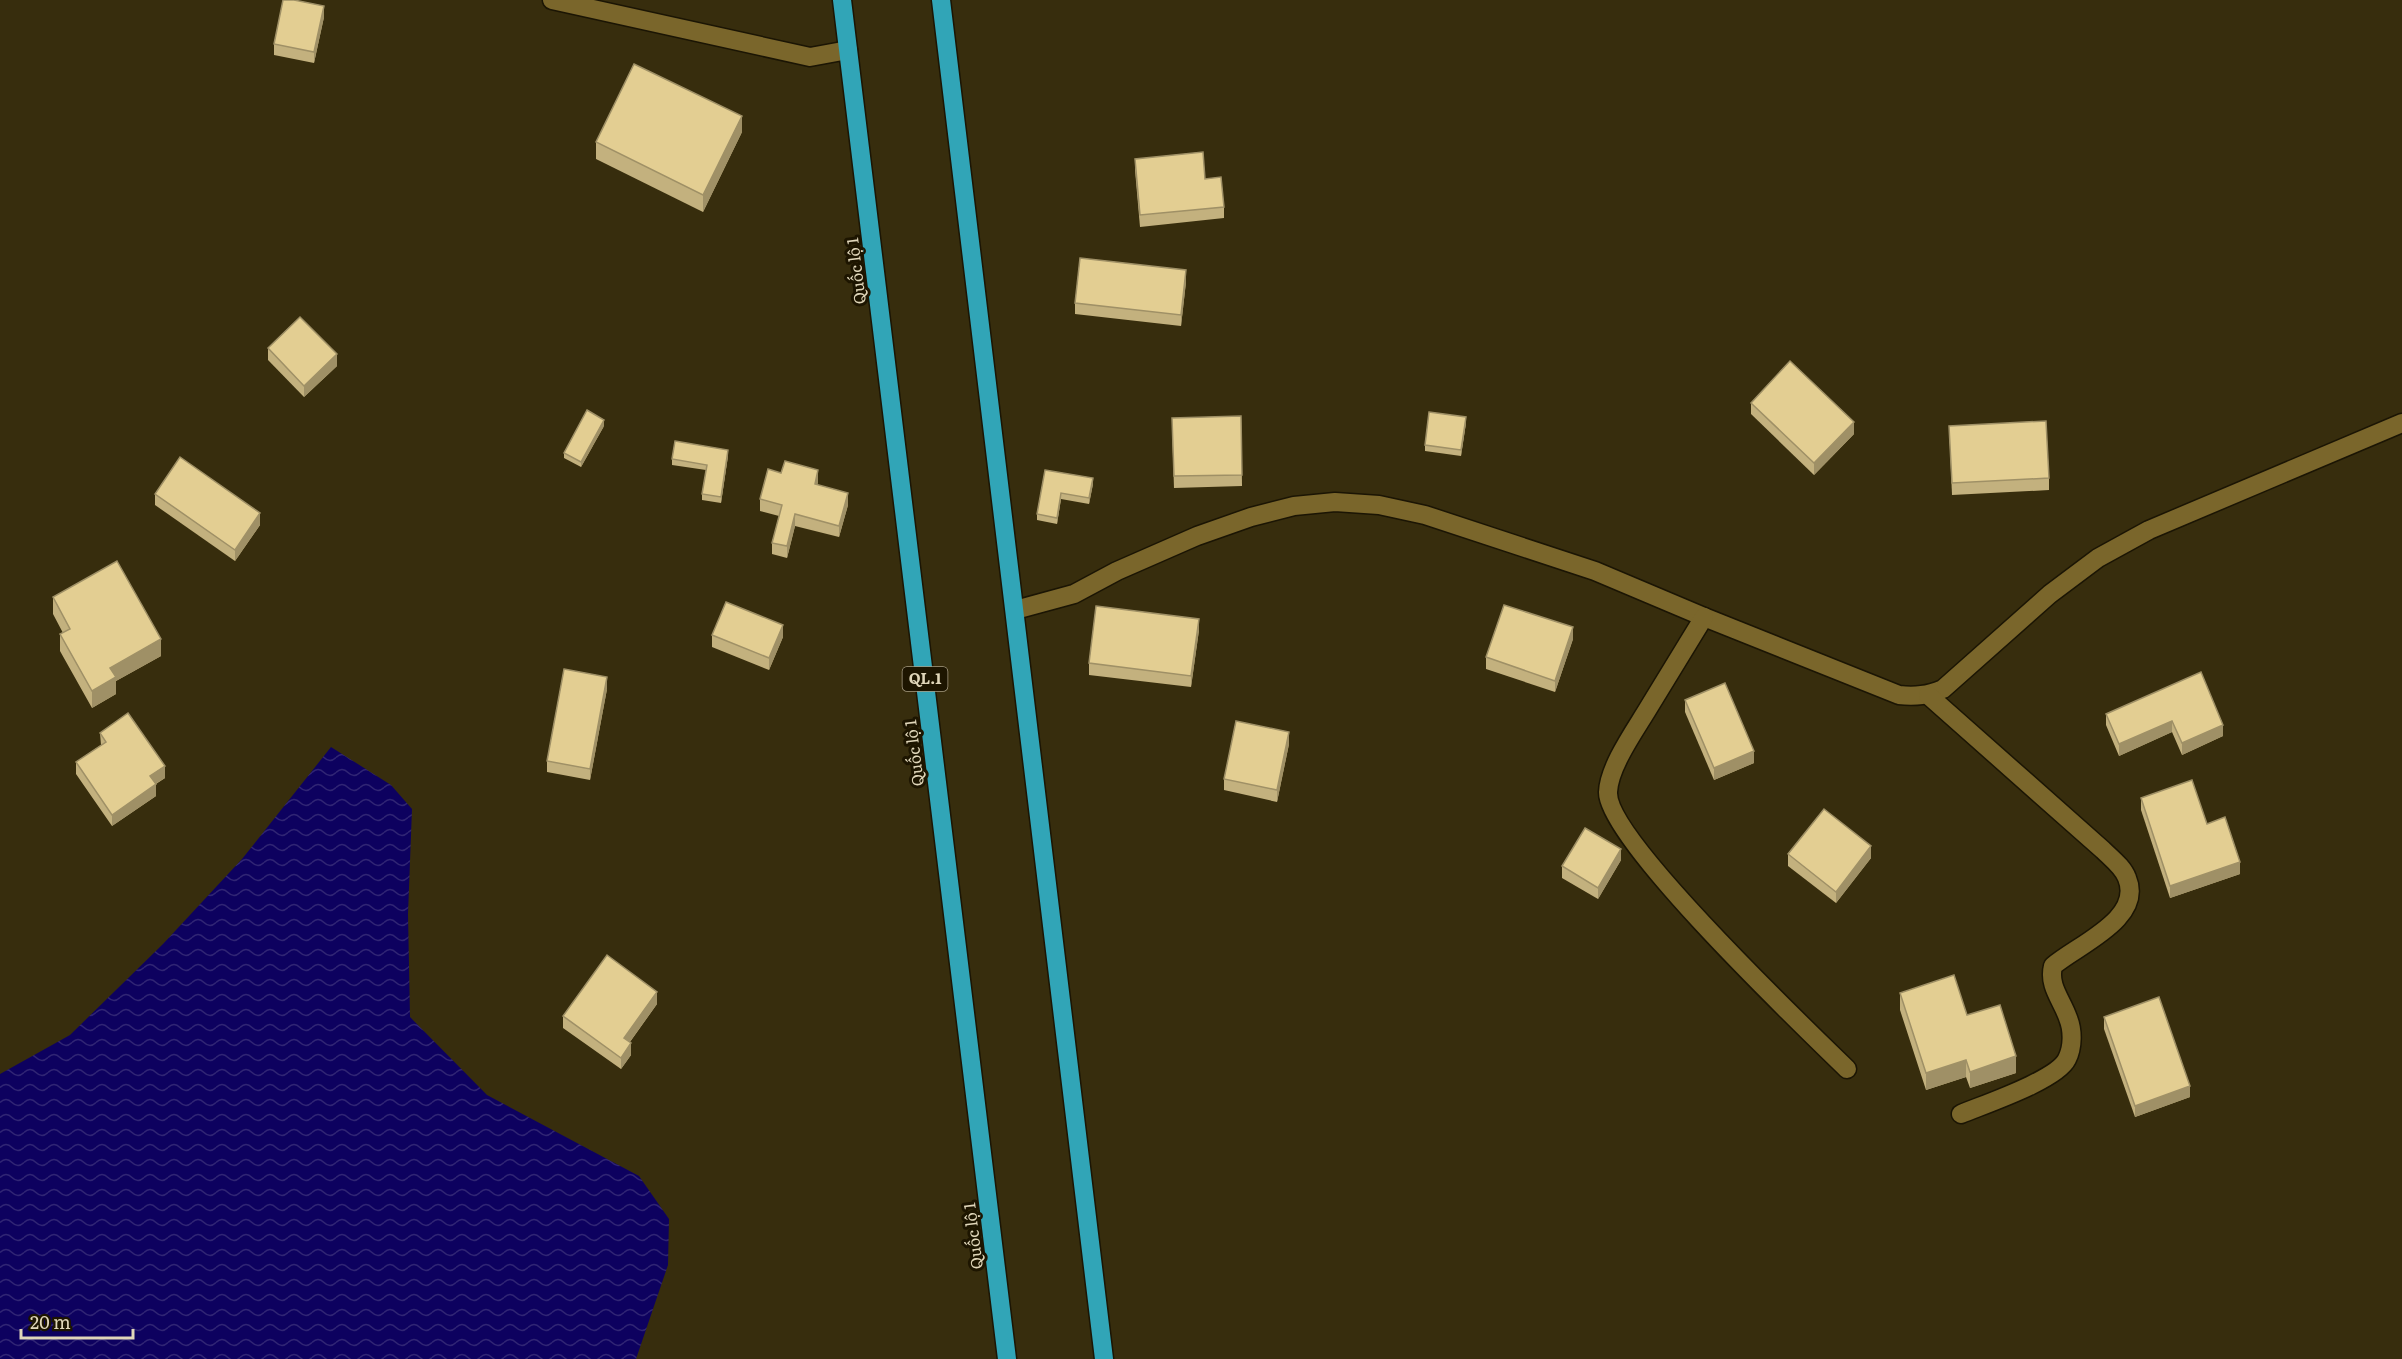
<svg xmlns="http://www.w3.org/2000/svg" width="2402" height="1359" font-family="Literata,serif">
<defs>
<pattern id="water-waves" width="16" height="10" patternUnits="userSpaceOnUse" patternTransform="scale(1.5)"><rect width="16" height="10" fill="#0d015f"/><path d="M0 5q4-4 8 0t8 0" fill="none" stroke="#302574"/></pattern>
</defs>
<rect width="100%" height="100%" fill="#372d0d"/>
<path fill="url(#water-waves)" d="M 331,747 L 391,785 L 412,809 L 408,914 L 410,1017 L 487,1095 L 639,1176 L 669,1219 L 668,1265 L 636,1359 L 0,1359 L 0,1074 L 70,1035 L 163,944 L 242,859 Z"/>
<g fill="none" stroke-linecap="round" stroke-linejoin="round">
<g stroke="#1b1504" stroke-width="21">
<g id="minor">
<path d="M 552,0 L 810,57 L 848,50"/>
<path d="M 1015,610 L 1074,594 L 1117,571 L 1197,536 L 1251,517 L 1294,506 L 1335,502 L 1379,505 L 1425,515 L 1595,571 L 1704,617 L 1899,695 C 1916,697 1928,695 1943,689 L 2050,594 L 2098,558 L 2149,530 L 2402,423"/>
<path d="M 1704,617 C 1686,647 1667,677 1649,707 C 1636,729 1609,766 1608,792 C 1606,838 1806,1029 1847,1069"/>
<path d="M 1928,695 L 2103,850 C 2111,858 2123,867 2127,878 C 2144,919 2077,945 2053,966 C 2048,986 2062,1000 2068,1018 C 2073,1030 2073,1047 2067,1059 C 2057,1080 1985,1104 1961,1114"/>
</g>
</g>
<g stroke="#1b1504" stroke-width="21">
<g id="highway">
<path d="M 842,0 L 1007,1359"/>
<path d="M 941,0 L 1104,1359"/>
</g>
</g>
<use href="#minor" stroke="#7a662b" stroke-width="18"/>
<use href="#highway" stroke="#31a5b7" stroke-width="18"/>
</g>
<g fill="#c3b17e">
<path d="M 324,17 L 314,63 L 274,55 L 274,44 Z"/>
<path d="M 742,132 L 703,212 L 596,159 L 596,142 Z"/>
<path d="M 1135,159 L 1224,207 L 1224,218 L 1140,227 L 1135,170 Z"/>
<path d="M 1186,282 L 1181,326 L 1075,314 L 1075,303 Z"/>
<path d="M 268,348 L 337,366 L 304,397 L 268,360 Z"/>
<path d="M 1751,403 L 1854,434 L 1814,475 L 1751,414 Z"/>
<path d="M 1241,416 L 1242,486 L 1174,488 L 1172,429 Z"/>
<path d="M 1466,423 L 1461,456 L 1425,451 L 1425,445 Z"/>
<path d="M 604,426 L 581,467 L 564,458 L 564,453 Z"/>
<path d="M 1949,426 L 2049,478 L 2049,490 L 1952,495 Z"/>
<path d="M 728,456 L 721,503 L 702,500 L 702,494 L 706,470 L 672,465 L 672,459 Z"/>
<path d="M 1045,470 L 1093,484 L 1089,504 L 1061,499 L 1057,524 L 1037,520 L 1037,514 Z"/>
<path d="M 781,473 L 818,482 L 817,485 L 848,505 L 839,537 L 795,526 L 787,558 L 772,554 L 772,543 L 779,516 L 760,511 L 760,499 Z"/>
<path d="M 155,494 L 260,525 L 235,561 L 155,505 Z"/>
<path d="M 53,597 L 161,656 L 116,681 L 116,694 L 92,708 L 60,651 L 60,634 L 63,633 L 53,614 Z"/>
<path d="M 1199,630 L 1191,687 L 1089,675 L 1089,663 Z"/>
<path d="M 712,635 L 783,637 L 769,670 L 712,647 Z"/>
<path d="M 1573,639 L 1555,692 L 1486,669 L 1486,657 Z"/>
<path d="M 2201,672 L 2223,736 L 2182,755 L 2172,732 L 2119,756 L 2106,725 L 2106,714 Z"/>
<path d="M 607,689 L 590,780 L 547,772 L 547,761 Z"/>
<path d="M 1685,700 L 1754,763 L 1714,780 L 1685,712 Z"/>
<path d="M 100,733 L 165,778 L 156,784 L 156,796 L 112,826 L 76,774 L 76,762 L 101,745 Z"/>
<path d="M 1289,744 L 1277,802 L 1224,790 L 1224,779 Z"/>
<path d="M 2141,798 L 2207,824 L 2240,874 L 2170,898 L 2141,810 Z"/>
<path d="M 1788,854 L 1871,858 L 1836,903 L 1788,866 Z"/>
<path d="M 1621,860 L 1598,899 L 1562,878 L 1562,866 Z"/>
<path d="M 1900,993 L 1967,1015 L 2016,1073 L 1970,1088 L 1966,1077 L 1926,1090 L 1900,1010 Z"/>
<path d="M 657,1004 L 630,1042 L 631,1055 L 621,1069 L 563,1028 L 563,1016 Z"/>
<path d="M 2104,1017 L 2190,1097 L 2135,1117 L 2104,1029 Z"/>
</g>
<g fill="#9f9066">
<path d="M 324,6 L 324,17 L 314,63 L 314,52 Z"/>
<path d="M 742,116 L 742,132 L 703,212 L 703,195 Z"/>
<path d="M 1186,270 L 1186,282 L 1181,326 L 1181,315 Z"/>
<path d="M 337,354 L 337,366 L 304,397 L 304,386 Z"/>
<path d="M 1466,417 L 1466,423 L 1461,456 L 1461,450 Z"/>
<path d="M 604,420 L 604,426 L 581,467 L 581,462 Z"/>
<path d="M 1854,422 L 1854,434 L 1814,475 L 1814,463 Z"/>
<path d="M 728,450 L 728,456 L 721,503 L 721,497 Z"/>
<path d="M 818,470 L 818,482 L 815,495 L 815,484 Z"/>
<path d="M 1093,478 L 1093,484 L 1089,504 L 1089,498 Z"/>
<path d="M 848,493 L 848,505 L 839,537 L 839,526 Z"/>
<path d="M 1061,493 L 1061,499 L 1057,524 L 1057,518 Z"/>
<path d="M 260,513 L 260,525 L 235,561 L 235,550 Z"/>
<path d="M 795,514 L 795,526 L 787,558 L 787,546 Z"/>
<path d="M 1199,619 L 1199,630 L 1191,687 L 1191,676 Z"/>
<path d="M 783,625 L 783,637 L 769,670 L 769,658 Z"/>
<path d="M 1573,627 L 1573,639 L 1555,692 L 1555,681 Z"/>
<path d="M 161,639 L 161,656 L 116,681 L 116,694 L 92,708 L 92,691 L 110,668 Z"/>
<path d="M 607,677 L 607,689 L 590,780 L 590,769 Z"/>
<path d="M 2172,721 L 2172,732 L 2119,756 L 2119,744 Z"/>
<path d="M 2223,725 L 2223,736 L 2182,755 L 2182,743 Z"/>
<path d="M 1289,732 L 1289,744 L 1277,802 L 1277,790 Z"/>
<path d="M 1754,751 L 1754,763 L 1714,780 L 1714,768 Z"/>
<path d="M 165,766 L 165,778 L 150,787 L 150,776 Z"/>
<path d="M 156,784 L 156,796 L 112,826 L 112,815 Z"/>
<path d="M 1871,846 L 1871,858 L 1836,903 L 1836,892 Z"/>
<path d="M 1621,849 L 1621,860 L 1598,899 L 1598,888 Z"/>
<path d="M 2240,862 L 2240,874 L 2170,898 L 2170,886 Z"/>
<path d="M 657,992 L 657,1004 L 624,1050 L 624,1038 Z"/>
<path d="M 631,1043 L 631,1055 L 621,1069 L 621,1058 Z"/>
<path d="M 2016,1056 L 2016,1073 L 1970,1088 L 1970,1072 Z"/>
<path d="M 1966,1060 L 1966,1077 L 1926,1090 L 1926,1073 Z"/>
<path d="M 2190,1086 L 2190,1097 L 2135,1117 L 2135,1106 Z"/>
</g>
<g fill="#e3ce92" stroke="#9f9066" stroke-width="1.5">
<path d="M 283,0 L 294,0 L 324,6 L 314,52 L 274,44 Z"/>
<path d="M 634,64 L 742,116 L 703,195 L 596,142 Z"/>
<path d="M 1203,152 L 1205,179 L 1221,177 L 1224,207 L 1140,215 L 1135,159 Z"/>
<path d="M 1080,258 L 1186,270 L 1181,315 L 1075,303 Z"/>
<path d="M 300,317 L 337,354 L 304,386 L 268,348 Z"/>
<path d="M 1790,361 L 1854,422 L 1814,463 L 1751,403 Z"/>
<path d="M 587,410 L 604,420 L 581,462 L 564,453 Z"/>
<path d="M 1429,412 L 1466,417 L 1461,450 L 1425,445 Z"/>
<path d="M 1241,416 L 1242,475 L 1174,476 L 1172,418 Z"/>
<path d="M 2046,421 L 2049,478 L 1952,483 L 1949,426 Z"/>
<path d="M 675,441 L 728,450 L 721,497 L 702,494 L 707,465 L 672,459 Z"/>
<path d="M 180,457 L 260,513 L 235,550 L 155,494 Z"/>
<path d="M 785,461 L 818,470 L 815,484 L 848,493 L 839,526 L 795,514 L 787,546 L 772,543 L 782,505 L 760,499 L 768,469 L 781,473 Z"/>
<path d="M 1045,470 L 1093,478 L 1089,498 L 1061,493 L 1057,518 L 1037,514 Z"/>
<path d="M 117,561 L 161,639 L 110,668 L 116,677 L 92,691 L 60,634 L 70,629 L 53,597 Z"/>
<path d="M 726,602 L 783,625 L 769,658 L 712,635 Z"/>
<path d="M 1504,605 L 1573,627 L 1555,681 L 1486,657 Z"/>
<path d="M 1096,606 L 1199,619 L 1191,676 L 1089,663 Z"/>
<path d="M 564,669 L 607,677 L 590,769 L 547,761 Z"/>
<path d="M 2201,672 L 2223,725 L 2182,743 L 2172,721 L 2119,744 L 2106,714 Z"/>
<path d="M 1725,683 L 1754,751 L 1714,768 L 1685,700 Z"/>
<path d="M 128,713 L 165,766 L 150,776 L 156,784 L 112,815 L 76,762 L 106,742 L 100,733 Z"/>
<path d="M 1236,721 L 1289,732 L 1277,790 L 1224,779 Z"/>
<path d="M 2192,780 L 2207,824 L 2225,817 L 2240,862 L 2170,886 L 2141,798 Z"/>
<path d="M 1824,809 L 1871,846 L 1836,892 L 1788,854 Z"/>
<path d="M 1585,828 L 1621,849 L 1598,888 L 1562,866 Z"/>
<path d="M 607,955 L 657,992 L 624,1038 L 631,1043 L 621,1058 L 563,1016 Z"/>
<path d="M 1954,975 L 1967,1015 L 2000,1005 L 2016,1056 L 1970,1072 L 1966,1060 L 1926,1073 L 1900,993 Z"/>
<path d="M 2159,997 L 2190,1086 L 2135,1106 L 2104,1017 Z"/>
</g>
<g text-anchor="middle" stroke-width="6" stroke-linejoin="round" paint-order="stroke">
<rect fill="#1d1500" stroke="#a69c82" stroke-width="1.5" x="902.5" y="667" width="45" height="24" rx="4.5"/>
<g font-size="15" font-weight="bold" fill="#e0d6b9">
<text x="925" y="684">QL.1</text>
</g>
<g font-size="16" fill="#e0d6b9" stroke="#1d1500">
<text transform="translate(856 271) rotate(-97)" y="6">Quốc lộ 1</text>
<text transform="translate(914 753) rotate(-97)" y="6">Quốc lộ 1</text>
<text transform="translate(973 1236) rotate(-97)" y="6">Quốc lộ 1</text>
</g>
</g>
<path d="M21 1329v9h112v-9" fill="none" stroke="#e0d6b9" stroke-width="3"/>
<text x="30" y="1329" font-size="18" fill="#e0d6b9" stroke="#1d1500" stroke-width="4.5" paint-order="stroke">20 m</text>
</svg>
